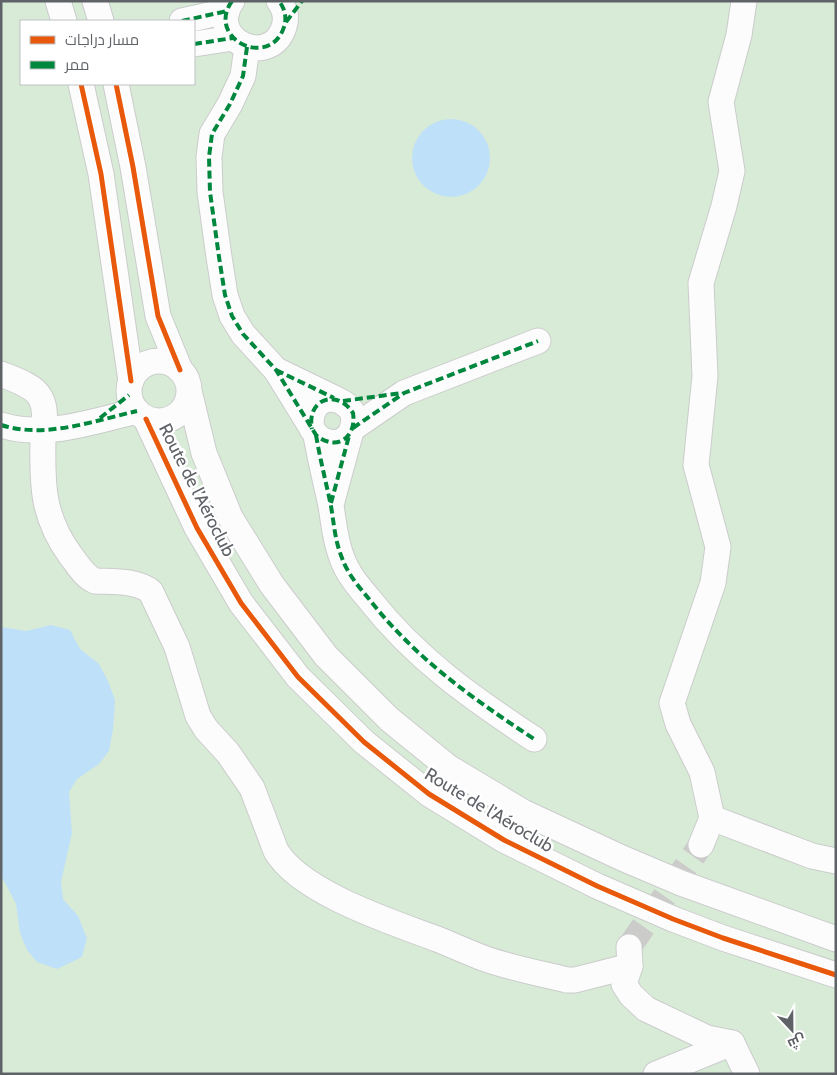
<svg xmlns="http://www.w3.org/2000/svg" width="837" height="1075" font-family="Cabin,Cairo,sans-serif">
<rect width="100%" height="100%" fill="#efeeea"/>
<path fill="#d8ebd6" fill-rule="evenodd" d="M 1,1 L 836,1 L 836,1074 L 1,1074 ZM 21,21 L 194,21 L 194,84 L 21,84 Z"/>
<g fill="#bfe0f9">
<circle cx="451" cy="158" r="39"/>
<path d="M 51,625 L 70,630 L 80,649 L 99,664 L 108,681 L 115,700 L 113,729 L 109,751 L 99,764 L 77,779 L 69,792 L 72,833 L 61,882 L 63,899 L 78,916 L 87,938 L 82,957 L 57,969 L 37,962 L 27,950 L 20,933 L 16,904 L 1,875 L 1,627 L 26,631 Z"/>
</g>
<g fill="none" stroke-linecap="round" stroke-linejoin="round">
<path stroke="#cbcbca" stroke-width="25" stroke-dasharray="25 12" stroke-linecap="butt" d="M 629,947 L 701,845"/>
<g stroke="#cbcccc" stroke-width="27">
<g id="minor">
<path d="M 58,1 L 64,21"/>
<path d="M 95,1 L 101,21"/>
<path d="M 232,1 C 205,39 270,70 284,27 C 287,18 285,9 279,1"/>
<path d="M 182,21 L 227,11"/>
<path d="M 194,44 L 233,38"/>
<path d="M 247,47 L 243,76 L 230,104 L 212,134 L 209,157 L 210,192 L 219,257 L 225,295 L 232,316 L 243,334 L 276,370 L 316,435 C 336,452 357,438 353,413 C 337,388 306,399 312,429"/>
<path d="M 81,84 L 101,174 L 131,381"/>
<path d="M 116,84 L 133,167 L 158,316 L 180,370"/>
<circle cx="159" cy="391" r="30"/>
<path d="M 276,370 L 336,399"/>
<path d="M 1,374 C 13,379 33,385 40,397 C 47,409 44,425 43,439 C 42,484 42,517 71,556 C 78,565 84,576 95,581 C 111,582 138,580 151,592 L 177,647 L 198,716 L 206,729 L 228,753 L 252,788 L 276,851 C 301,893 392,922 437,939 C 452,945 467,952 483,958 C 510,968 539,973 567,980 L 575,980 L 630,966"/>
<path d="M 190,395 L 204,453 L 230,517 L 272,585 L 326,656 L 389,719 L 448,767 L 523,812 L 622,858 L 681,883 L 836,939"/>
<path d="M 146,419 L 197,528 L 241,603 L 298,677 L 364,742 L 429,794 L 504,840 L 597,886 L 673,919 L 723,938 L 836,975"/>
<path d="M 1,425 C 45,439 93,421 137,411"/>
<path d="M 353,428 L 404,393 L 538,341"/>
<path d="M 316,435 C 320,459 326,482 331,506 C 334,524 335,541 342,558 C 347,573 359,587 369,599 C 416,659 472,698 534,739"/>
<path d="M 332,501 L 350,435"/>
<path d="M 712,818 L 812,856 L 836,861"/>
<path d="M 701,845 L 712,818 L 702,772 L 678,724 L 672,703 L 713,583 L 718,547 L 696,465 L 705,376 L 701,283 L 724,206 L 732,171 L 721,102 L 739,35 L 744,1"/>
<path d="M 629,947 L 630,966 L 624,984 L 631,995 L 646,1009 L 707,1038 L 732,1043 L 747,1074"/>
<path d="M 656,1074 L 732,1043"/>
</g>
</g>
<use href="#minor" stroke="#fdfcfc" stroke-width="25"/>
<g stroke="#00873e" stroke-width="4" stroke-dasharray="8 4" stroke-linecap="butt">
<path d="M 232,1 C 205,39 270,70 284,27 C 287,18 285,9 279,1"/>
<path d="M 182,21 L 227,11"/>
<path d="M 286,22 L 302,1"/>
<path d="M 194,44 L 233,38"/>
<path d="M 247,47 L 243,76 L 230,104 L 212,134 L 209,157 L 210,192 L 219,257 L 225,295 L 232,316 L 243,334 L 276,370 L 316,435 C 336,452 357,438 353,413 C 337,388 306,399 312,429"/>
<path d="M 276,370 L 334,398"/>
<path d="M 343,401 L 402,393"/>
<path d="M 100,418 L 129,395"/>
<path d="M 1,425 C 45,439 93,421 137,411"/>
<path d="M 353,428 L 404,393 L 538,341"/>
<path d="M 316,435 C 320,459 326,482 331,506 C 334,524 335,541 342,558 C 347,573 359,587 369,599 C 416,659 472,698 534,739"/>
<path d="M 331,503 L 349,436"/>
</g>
<g stroke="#fff" stroke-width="8">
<g id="cycleway">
<path d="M 81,84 L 101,174 L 131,381"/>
<path d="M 116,84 L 133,167 L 158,316 L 180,370"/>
<path d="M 146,419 L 197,528 L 241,603 L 298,677 L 364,742 L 429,794 L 504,840 L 597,886 L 673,919 L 723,938 L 836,975"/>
</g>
</g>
<use href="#cycleway" stroke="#e8590c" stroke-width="5"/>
</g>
<g text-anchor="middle" stroke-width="5" stroke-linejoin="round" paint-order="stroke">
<g font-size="18" fill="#5f6368" stroke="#fff">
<text transform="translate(197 490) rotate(63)" y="6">Route de l’Aéroclub</text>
<text transform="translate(489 810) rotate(31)" y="6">Route de l’Aéroclub</text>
</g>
</g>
<rect width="837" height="1075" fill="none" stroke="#5f6368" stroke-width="5"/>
<rect x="20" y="20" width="175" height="65" fill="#ffffff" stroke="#bfc1c3"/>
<rect x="30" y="36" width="25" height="8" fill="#e8590c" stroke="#bfc1c3"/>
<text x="65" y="45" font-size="15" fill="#5f6368">مسار دراجات</text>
<rect x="30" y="61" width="25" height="8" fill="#00873e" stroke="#bfc1c3"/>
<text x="65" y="70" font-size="15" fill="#5f6368">ممر</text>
<g transform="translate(792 1030) rotate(158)" stroke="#ffffff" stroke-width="4" paint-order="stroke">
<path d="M0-4L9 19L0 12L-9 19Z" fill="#5f6368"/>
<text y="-8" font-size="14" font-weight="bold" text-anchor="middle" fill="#5f6368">ش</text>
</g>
</svg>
